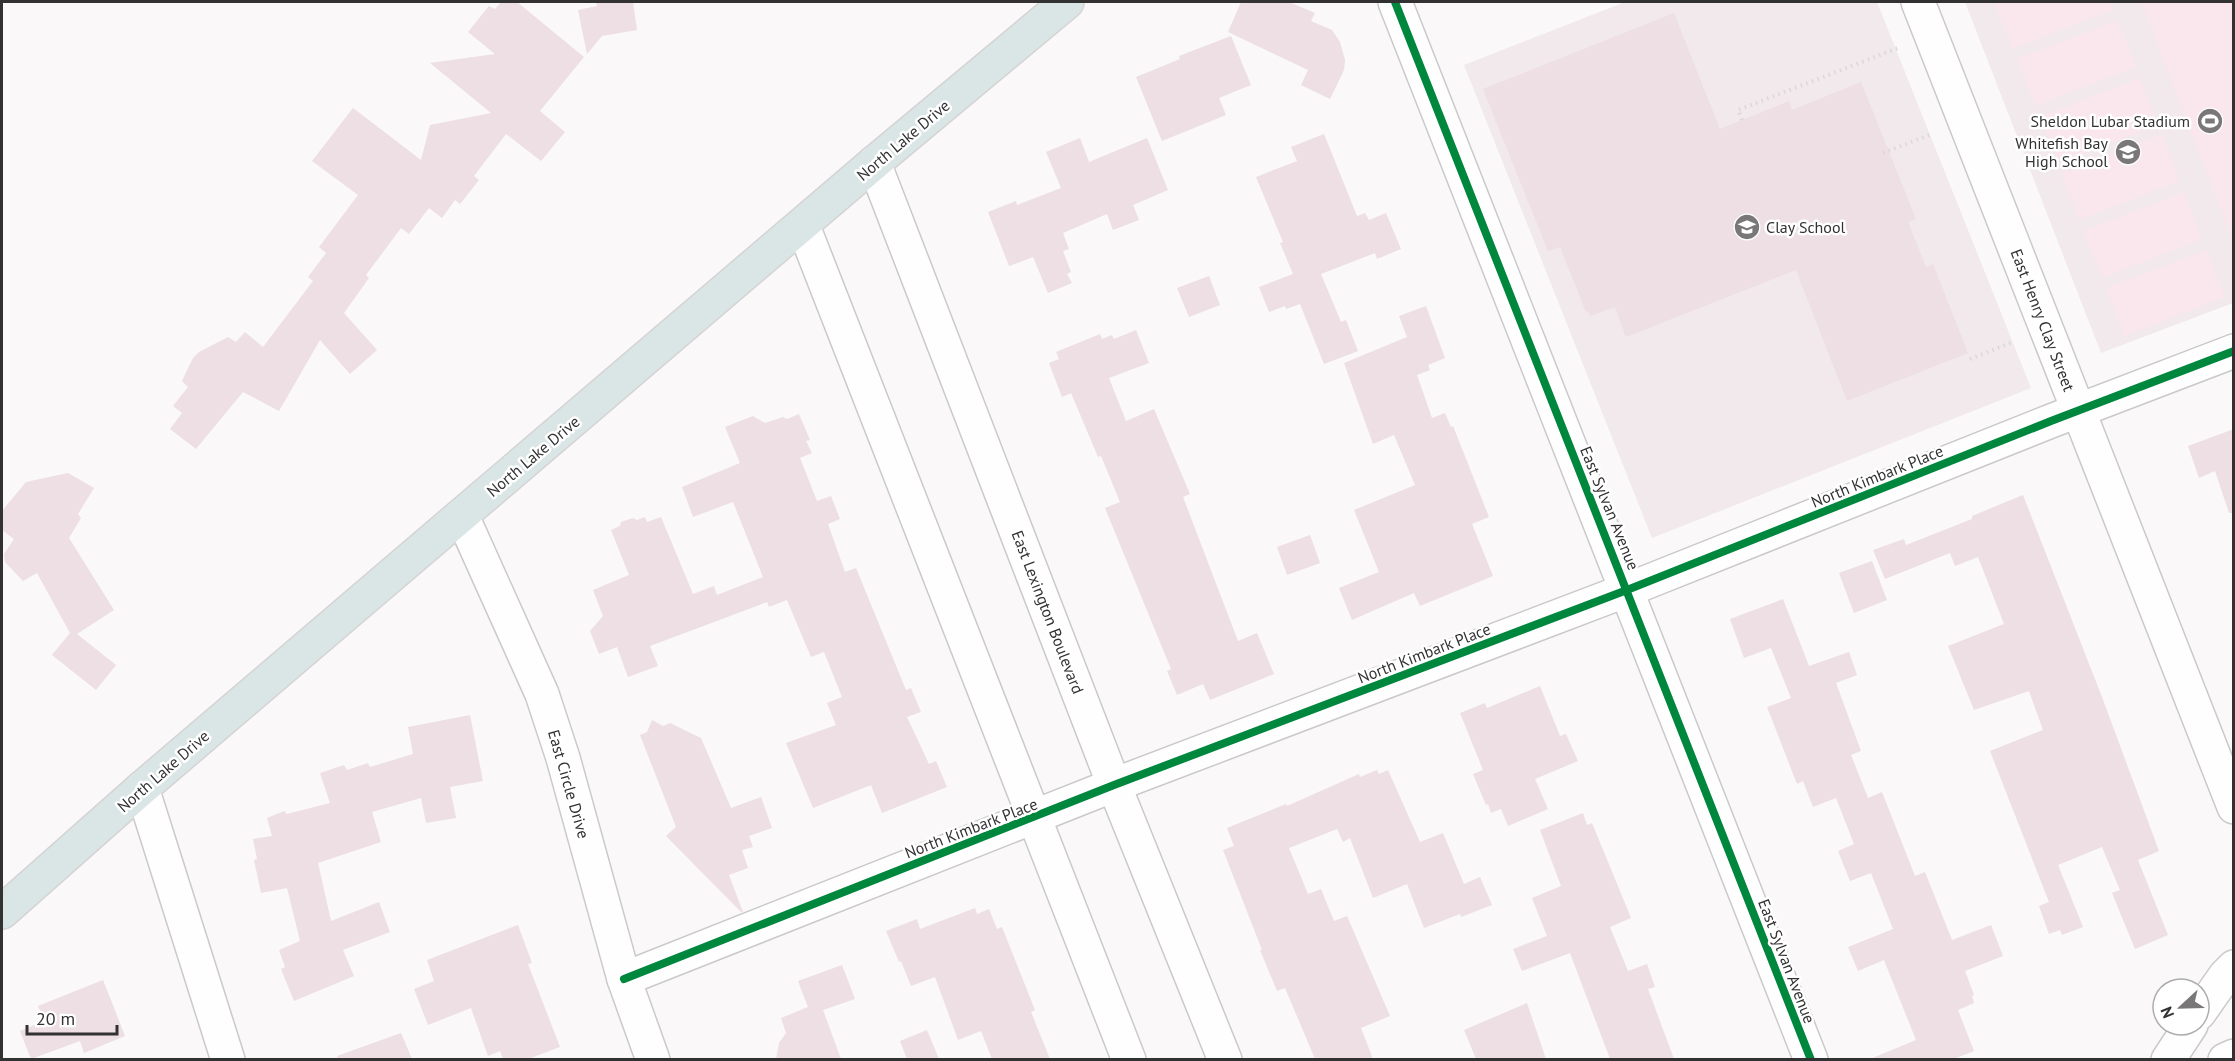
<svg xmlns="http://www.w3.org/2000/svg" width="2235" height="1061" font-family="'PT Sans',sans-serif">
<rect width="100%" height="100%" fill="#faf8f9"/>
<g fill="#f1e9ec">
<path d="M 1625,2 L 1877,2 L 2031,388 L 1652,538 L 1464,65 Z"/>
<path d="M 1965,2 L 2233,2 L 2233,303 L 2101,353 Z"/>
</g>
<g fill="#fae6ed">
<path d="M 1994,2 L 2109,2 L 2113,10 L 2012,49 Z"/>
<path d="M 2141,2 L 2233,2 L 2233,241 Z"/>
<path d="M 2118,20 L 2136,67 L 2035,106 L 2017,59 Z"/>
<path d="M 2140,78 L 2158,125 L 2057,164 L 2039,117 Z"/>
<path d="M 2162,134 L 2180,181 L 2079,220 L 2061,173 Z"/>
<path d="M 2184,192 L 2202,239 L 2102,278 L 2083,231 Z"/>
<path d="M 2207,250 L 2225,297 L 2124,336 L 2106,288 Z"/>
</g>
<g fill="#eddfe4">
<path d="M 501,2 L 517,2 L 584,57 L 540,111 L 565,132 L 541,161 L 506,134 L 474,176 L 479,180 L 460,204 L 455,200 L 442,218 L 429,208 L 409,234 L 401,228 L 366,275 L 369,278 L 344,313 L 377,350 L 350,374 L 320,340 L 279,411 L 243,392 L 196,449 L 170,429 L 182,413 L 173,406 L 188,387 L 182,381 L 193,358 L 199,352 L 228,337 L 236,342 L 245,332 L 263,347 L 313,281 L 308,277 L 326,253 L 319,247 L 358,195 L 312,161 L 353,108 L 421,160 L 430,125 L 491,113 L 430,63 L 495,54 L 468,32 L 489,6 L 495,9 Z"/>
<path d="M 596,2 L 633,2 L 637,30 L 602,36 L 587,54 L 578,10 L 597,6 Z"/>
<path d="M 1241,2 L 1289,2 L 1315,13 L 1311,21 L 1332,30 L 1340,42 L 1345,60 L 1344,70 L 1330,99 L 1301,85 L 1308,70 L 1228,32 Z"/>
<path d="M 1674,13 L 1720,129 L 1789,101 L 1792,110 L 1861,82 L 1916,219 L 1908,222 L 1926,267 L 1933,264 L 1968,353 L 1847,401 L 1796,270 L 1626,337 L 1615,307 L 1590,316 L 1588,311 L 1586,312 L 1560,247 L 1548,251 L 1483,89 Z"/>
<path d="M 1231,36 L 1251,85 L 1219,98 L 1226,115 L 1162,141 L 1136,77 L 1180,59 L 1179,56 Z"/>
<path d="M 1324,134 L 1357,216 L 1365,213 L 1369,220 L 1386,213 L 1401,249 L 1377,259 L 1375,253 L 1321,274 L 1341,322 L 1346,320 L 1358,351 L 1324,364 L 1300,304 L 1286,309 L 1285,306 L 1269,312 L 1259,287 L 1293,274 L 1280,243 L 1283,242 L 1256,177 L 1297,161 L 1291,147 Z"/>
<path d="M 1080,138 L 1089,162 L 1147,138 L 1168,190 L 1133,205 L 1139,220 L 1113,230 L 1107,214 L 1063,233 L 1069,249 L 1063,251 L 1071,272 L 1067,274 L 1072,283 L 1048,293 L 1033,257 L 1009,266 L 988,212 L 1016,201 L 1017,205 L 1061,188 L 1046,152 Z"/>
<path d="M 1209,276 L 1220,305 L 1189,317 L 1177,288 Z"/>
<path d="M 1426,306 L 1445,358 L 1428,365 L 1430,370 L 1417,375 L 1432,418 L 1445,413 L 1451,427 L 1453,426 L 1489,517 L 1472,524 L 1493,576 L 1420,606 L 1414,593 L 1352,620 L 1339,588 L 1379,572 L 1354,510 L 1415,485 L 1394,435 L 1373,444 L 1344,363 L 1407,337 L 1399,316 Z"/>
<path d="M 1136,330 L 1149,363 L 1109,378 L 1126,421 L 1154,409 L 1190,494 L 1183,497 L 1238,641 L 1257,633 L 1274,674 L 1210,700 L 1203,684 L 1177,695 L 1167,671 L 1171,669 L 1105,508 L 1120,502 L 1101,456 L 1098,457 L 1071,393 L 1062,397 L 1049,363 L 1059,359 L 1056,352 L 1100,334 L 1102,339 L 1112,335 L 1114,339 Z"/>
<path d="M 799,414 L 810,440 L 806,441 L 812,453 L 800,458 L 817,501 L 831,496 L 840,519 L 828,524 L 845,572 L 856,568 L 906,690 L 911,688 L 921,712 L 907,717 L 929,764 L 936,761 L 947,787 L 882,813 L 871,785 L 813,808 L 786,743 L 836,725 L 827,703 L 842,697 L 824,652 L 811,657 L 787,600 L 769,607 L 767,602 L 650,646 L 658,666 L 628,677 L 617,647 L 599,654 L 590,631 L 603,616 L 593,590 L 629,575 L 611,530 L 620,526 L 621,522 L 633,518 L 637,520 L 645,517 L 647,522 L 661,517 L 693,594 L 714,586 L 717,595 L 763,577 L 733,502 L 693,517 L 682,487 L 740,463 L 725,427 L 753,416 L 765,423 L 783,417 L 787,419 Z"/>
<path d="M 2234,429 L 2234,513 L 2229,513 L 2215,471 L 2199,478 L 2188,446 Z"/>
<path d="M 68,473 L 94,488 L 78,514 L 81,518 L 69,538 L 114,610 L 77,634 L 116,665 L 96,690 L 52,655 L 70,633 L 37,573 L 23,581 L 5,562 L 4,554 L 14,539 L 2,530 L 2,511 L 26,482 Z"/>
<path d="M 2023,495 L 2102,697 L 2159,851 L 2138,860 L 2168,935 L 2135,949 L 2112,893 L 2120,890 L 2102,847 L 2058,865 L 2083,927 L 2062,935 L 2060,930 L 2049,934 L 2039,906 L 2049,902 L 1990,751 L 2043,730 L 2029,691 L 1974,710 L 1948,646 L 2004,624 L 1978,557 L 1955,566 L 1950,553 L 1885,579 L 1873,550 L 1904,539 L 1906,545 L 1972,519 L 1972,516 Z"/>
<path d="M 1310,535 L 1320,563 L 1287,575 L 1277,547 Z"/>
<path d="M 1872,561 L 1887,600 L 1854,613 L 1839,573 Z"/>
<path d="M 1783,599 L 1809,666 L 1849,652 L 1857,675 L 1836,683 L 1861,751 L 1851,755 L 1868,798 L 1882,792 L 1915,876 L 1925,872 L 1952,940 L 1991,925 L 2003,956 L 1965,971 L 1974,995 L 1972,996 L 1974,1003 L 1958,1010 L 1974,1051 L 1954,1059 L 1870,1059 L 1916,1040 L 1884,960 L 1858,971 L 1848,947 L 1893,929 L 1871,873 L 1850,881 L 1838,851 L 1854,844 L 1836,798 L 1813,807 L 1803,781 L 1797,784 L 1767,707 L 1791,698 L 1771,648 L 1744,658 L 1730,619 Z"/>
<path d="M 1540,686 L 1560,736 L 1566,734 L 1578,761 L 1535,779 L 1548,809 L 1508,826 L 1501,809 L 1491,813 L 1488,804 L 1486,805 L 1473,774 L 1483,770 L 1460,713 L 1485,703 L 1487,708 Z"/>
<path d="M 470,715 L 483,781 L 450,787 L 456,818 L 426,823 L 421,798 L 372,812 L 381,842 L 318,863 L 331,921 L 379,902 L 390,932 L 343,950 L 354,976 L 294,1001 L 281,969 L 285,967 L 279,950 L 300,941 L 287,888 L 261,893 L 254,860 L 257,859 L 253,839 L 272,836 L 267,818 L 284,811 L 287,814 L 330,803 L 320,773 L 344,765 L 347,770 L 368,763 L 370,767 L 413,754 L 408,727 Z"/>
<path d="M 652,720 L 663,726 L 670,723 L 701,738 L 731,808 L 761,797 L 772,828 L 749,836 L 753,847 L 742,850 L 748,868 L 729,875 L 743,912 L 741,912 L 666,836 L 676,827 L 640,735 L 647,732 Z"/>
<path d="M 1377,770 L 1379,774 L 1388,770 L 1420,842 L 1443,833 L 1464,884 L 1480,877 L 1492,905 L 1461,917 L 1460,914 L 1424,928 L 1407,884 L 1373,898 L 1350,838 L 1343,842 L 1337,829 L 1289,848 L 1308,894 L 1321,889 L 1334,921 L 1347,916 L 1390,1016 L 1361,1028 L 1373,1059 L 1315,1059 L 1285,988 L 1277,991 L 1260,950 L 1262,950 L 1223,850 L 1234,846 L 1227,828 L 1286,804 L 1287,806 L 1359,774 L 1360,777 Z"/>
<path d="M 1583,813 L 1587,825 L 1592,823 L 1631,918 L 1610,927 L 1628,971 L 1647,964 L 1655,987 L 1648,989 L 1674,1059 L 1610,1059 L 1570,953 L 1522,971 L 1513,949 L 1547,936 L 1532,898 L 1561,886 L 1540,830 Z"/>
<path d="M 975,908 L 977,914 L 989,909 L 997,929 L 1002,927 L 1035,1010 L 1031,1012 L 1050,1059 L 992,1059 L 981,1031 L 958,1040 L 935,977 L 911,986 L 901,961 L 899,962 L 886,931 L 917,919 L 920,929 Z"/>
<path d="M 518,925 L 532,963 L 528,964 L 560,1047 L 528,1059 L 503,1059 L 500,1051 L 488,1056 L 471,1008 L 428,1025 L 414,989 L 434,981 L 427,960 Z"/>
<path d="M 842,965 L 855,999 L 823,1010 L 841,1059 L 776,1059 L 779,1043 L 786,1033 L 781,1018 L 808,1007 L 798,981 Z"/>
<path d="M 103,980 L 125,1036 L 84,1053 L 80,1041 L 31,1059 L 20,1031 L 44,1021 L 38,1006 Z"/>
<path d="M 1527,1003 L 1546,1059 L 1476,1059 L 1464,1030 Z"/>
<path d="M 927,1030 L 939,1059 L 907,1059 L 900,1041 Z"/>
<path d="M 401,1033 L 412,1059 L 338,1059 L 337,1056 Z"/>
</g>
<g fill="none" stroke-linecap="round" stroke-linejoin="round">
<g stroke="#cbc9ca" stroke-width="36">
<g id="minor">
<path d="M 1395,2 L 1811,1060"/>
<path d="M 1918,2 L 2234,807"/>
<path d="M 874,163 L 1114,785 L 1225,1060"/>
<path d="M 803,226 L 1129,1060"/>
<path d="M 462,516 L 542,694 L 563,758 L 624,979 L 653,1060"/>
<path d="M 142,788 L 228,1060"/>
<path d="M 624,979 L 1114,785 L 1627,590 L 2051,421 L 2234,351"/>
<path d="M 2199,1013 L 2225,976 L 2234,967"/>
<path d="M 2168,1060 L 2191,1025"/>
<path d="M 2225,1060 L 2234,1056"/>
</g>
</g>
<g stroke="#d5d4d4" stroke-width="36">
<path id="major" d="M 2,912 L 142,788 L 874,163 L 1067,2"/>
</g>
<g stroke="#d9d9d9" stroke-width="4" stroke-dasharray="1.5 4.5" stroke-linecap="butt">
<path d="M 1742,120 L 1738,110 L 1898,48"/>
<path d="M 1883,153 L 1932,134"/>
<path d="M 1970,359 L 2013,342"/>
</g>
<use href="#minor" stroke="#fefefe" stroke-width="33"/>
<use href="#major" stroke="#dae6e5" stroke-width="33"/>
<g stroke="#fff" stroke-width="11">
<g id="cycleway">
<path d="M 1395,2 L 1811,1060"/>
<path d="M 624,979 L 1114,785 L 1627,590 L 2051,421 L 2234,351"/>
</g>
</g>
<use href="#cycleway" stroke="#00873e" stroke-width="8"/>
</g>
<defs>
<g id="stadium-disc" transform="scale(1.35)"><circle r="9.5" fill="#797778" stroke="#fff"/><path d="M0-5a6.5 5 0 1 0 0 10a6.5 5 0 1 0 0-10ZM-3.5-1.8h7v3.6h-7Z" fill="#fff"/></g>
<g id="school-disc" transform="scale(1.35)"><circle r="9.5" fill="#797778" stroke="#fff"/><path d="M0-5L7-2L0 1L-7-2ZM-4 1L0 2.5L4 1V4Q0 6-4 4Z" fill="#fff"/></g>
</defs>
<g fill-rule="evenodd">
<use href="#stadium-disc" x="2210" y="121"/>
<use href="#school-disc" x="2128" y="152"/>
<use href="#school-disc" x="1747" y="227"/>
</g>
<g text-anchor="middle" stroke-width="5" stroke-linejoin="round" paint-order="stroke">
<g font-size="16" fill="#333232" stroke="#fff" text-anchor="end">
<text x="2190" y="127">Sheldon Lubar Stadium</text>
<text x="2108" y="149">Whitefish Bay<tspan x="2108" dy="18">High School</tspan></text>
<text x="1766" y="233" text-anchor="start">Clay School</text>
</g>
<g font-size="16" fill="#333232" stroke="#fff">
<text transform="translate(903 140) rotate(-40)" y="6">North Lake Drive</text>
<text transform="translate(2043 320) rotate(69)" y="6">East Henry Clay Street</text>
<text transform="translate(533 456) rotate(-40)" y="6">North Lake Drive</text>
<text transform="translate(1877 476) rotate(-22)" y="6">North Kimbark Place</text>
<text transform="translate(1610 508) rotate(68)" y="6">East Sylvan Avenue</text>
<text transform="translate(1048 612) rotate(69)" y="6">East Lexington Boulevard</text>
<text transform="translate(1424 653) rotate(-21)" y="6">North Kimbark Place</text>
<text transform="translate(163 771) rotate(-41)" y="6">North Lake Drive</text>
<text transform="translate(569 784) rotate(74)" y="6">East Circle Drive</text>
<text transform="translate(971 828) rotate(-21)" y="6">North Kimbark Place</text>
<text transform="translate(1787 961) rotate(69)" y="6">East Sylvan Avenue</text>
</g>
</g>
<rect width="2235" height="1061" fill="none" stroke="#333232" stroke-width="6"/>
<g transform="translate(2181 1007) rotate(248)"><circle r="28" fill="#ffffff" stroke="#adadad" stroke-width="1.5"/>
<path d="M0-4.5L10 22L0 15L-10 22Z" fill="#797778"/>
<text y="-9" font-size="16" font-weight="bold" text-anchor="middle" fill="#333232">N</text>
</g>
<path d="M27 1025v9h90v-9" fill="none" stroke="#333232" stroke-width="3"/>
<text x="36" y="1025" font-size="18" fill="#333232" stroke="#ffffff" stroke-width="4.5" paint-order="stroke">20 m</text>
</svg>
